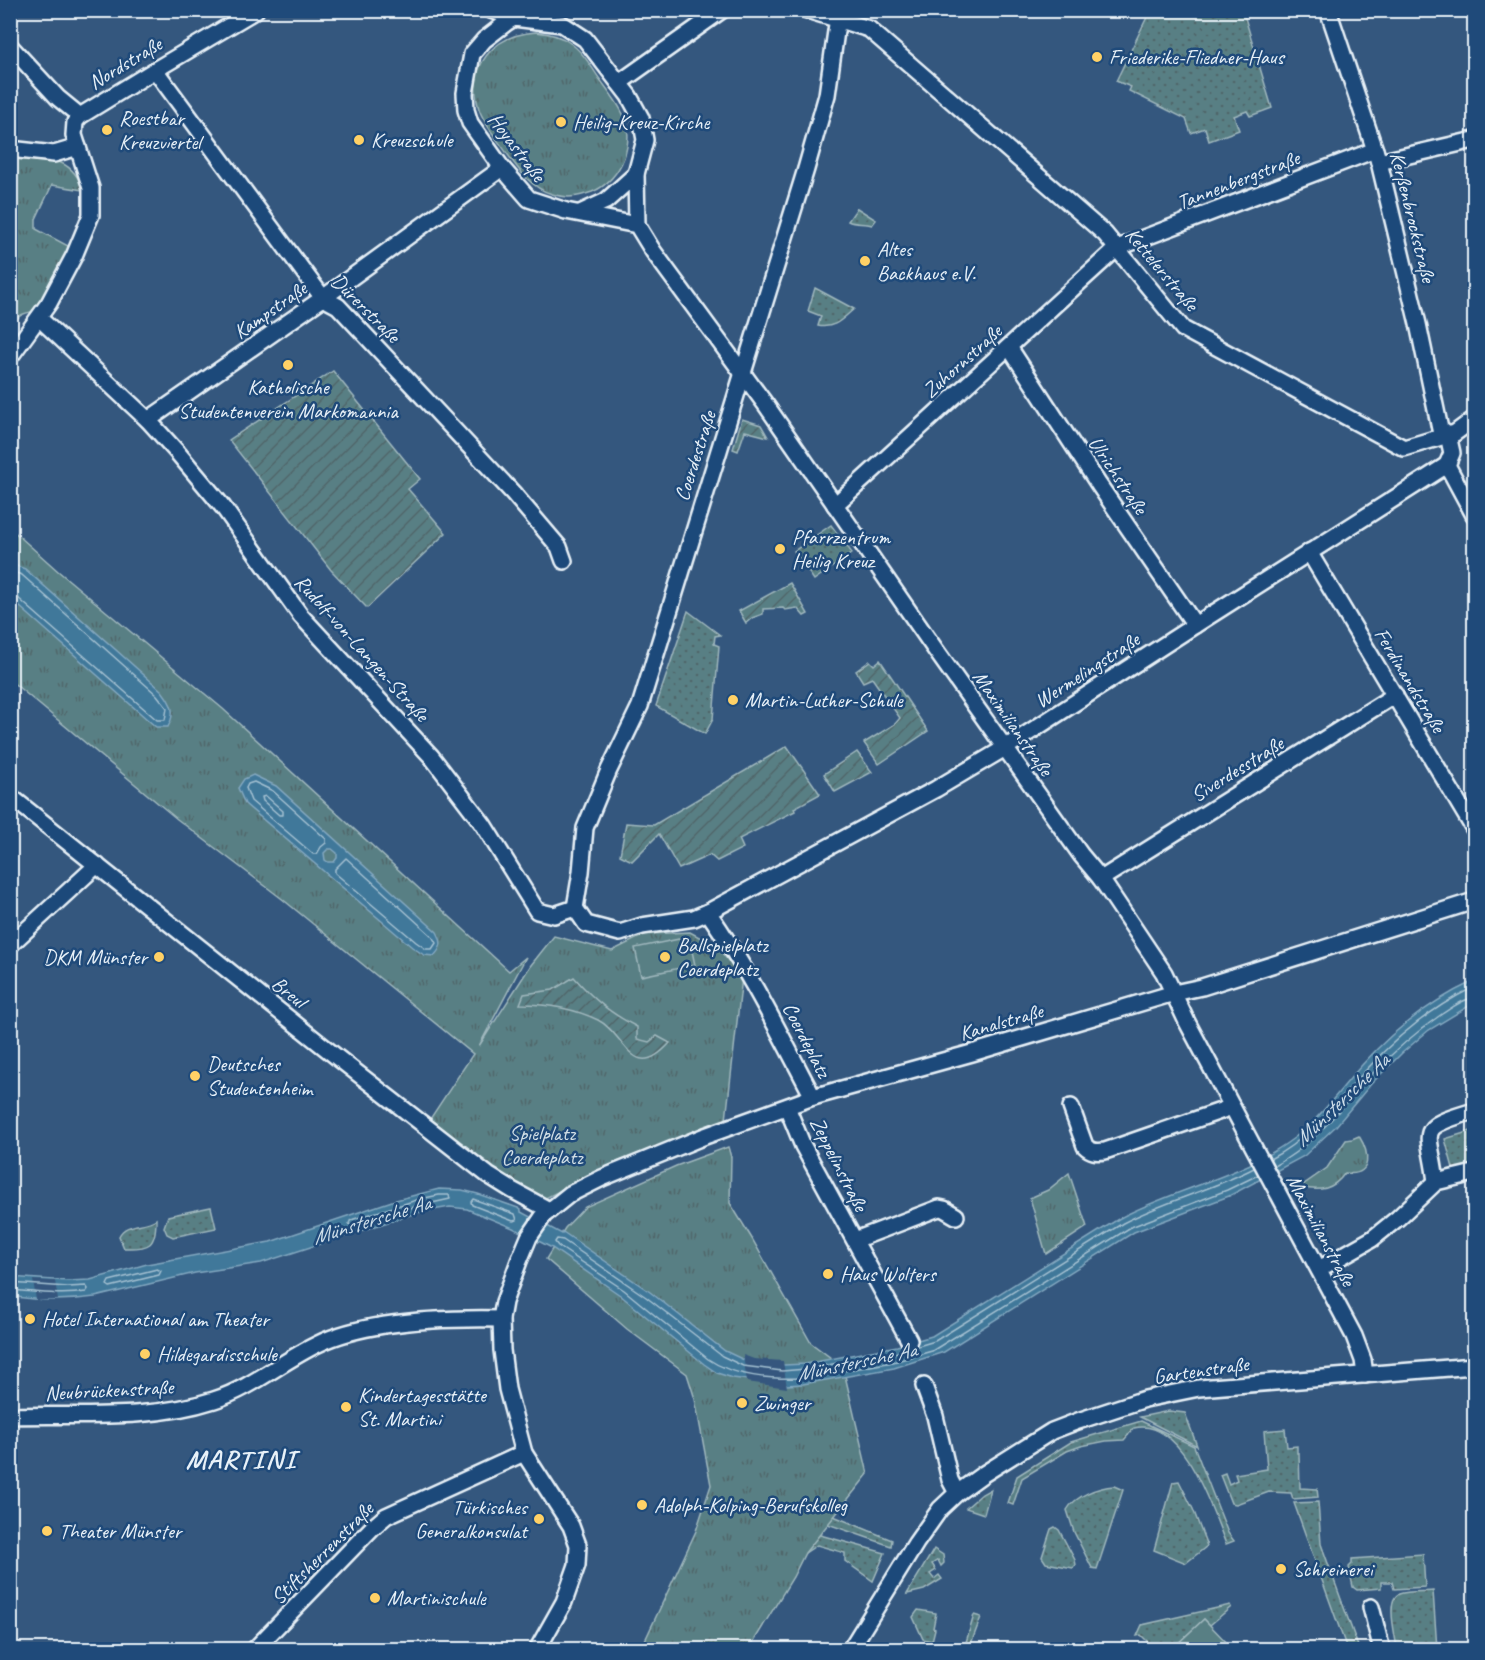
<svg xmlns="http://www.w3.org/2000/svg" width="1485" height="1660" font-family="Caveat,sans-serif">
<defs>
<pattern id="grass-dots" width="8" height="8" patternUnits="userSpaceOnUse" patternTransform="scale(1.5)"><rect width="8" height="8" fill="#597f84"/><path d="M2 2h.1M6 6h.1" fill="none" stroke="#50666a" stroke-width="1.8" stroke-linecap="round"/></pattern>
<pattern id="park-tufts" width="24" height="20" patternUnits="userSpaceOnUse" patternTransform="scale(1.5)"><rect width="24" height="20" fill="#597f84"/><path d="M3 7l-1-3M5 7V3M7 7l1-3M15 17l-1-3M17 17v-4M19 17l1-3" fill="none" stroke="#50666a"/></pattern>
<pattern id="garden-furrows" width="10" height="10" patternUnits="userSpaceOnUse" patternTransform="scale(1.5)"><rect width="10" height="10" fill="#597f84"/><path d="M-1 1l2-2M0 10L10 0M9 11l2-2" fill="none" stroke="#50666a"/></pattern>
</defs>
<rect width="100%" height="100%" fill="#34577e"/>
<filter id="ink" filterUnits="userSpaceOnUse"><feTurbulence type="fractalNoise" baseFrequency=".0167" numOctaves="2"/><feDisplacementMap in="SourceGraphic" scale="12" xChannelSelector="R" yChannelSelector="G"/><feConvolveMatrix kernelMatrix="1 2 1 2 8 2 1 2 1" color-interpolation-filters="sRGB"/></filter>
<g filter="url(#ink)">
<g fill="url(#grass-dots)" stroke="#a0b8be" stroke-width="1.5">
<path d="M 1150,11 L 1243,11 L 1272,108 L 1250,116 L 1247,111 L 1234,116 L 1239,130 L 1209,141 L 1205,128 L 1191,133 L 1186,119 L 1129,91 L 1131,87 L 1116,81 Z"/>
<path d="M 857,208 L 876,220 L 872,225 C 864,222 855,225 848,221 Z"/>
<path d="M 815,288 L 854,309 C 842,319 835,329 818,326 L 821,316 L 808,311 Z"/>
<path d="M 831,525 L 852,553 L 814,580 L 794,551 Z"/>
<path d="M 688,611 L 720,635 L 715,636 L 714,644 L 719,646 L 713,719 L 705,734 L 656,706 Z"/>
<path d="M 1474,1130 L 1474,1167 L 1443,1176 L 1442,1172 L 1453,1168 L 1445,1139 Z"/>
<path d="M 211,1207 L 216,1228 L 173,1237 L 167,1234 L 164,1227 L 168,1216 Z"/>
<path d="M 156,1219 C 156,1246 150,1249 124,1248 L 119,1236 C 126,1222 144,1227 156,1219 Z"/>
<path d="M 1169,1411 L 1185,1413 L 1197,1446 L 1140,1417 Z"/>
<path d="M 1141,1421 L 1194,1446 L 1228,1533 L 1234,1541 L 1226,1544 C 1212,1510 1183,1416 1134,1428 L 1124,1440 L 1106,1441 L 1081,1446 L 1067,1451 L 1022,1478 L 1013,1505 L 1008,1503 L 1017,1476 L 1071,1442 Z"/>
<path d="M 1285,1429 L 1287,1447 L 1297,1446 L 1297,1453 L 1299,1453 L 1300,1488 L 1317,1489 L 1318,1497 L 1293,1499 L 1291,1493 L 1269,1492 L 1236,1504 L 1231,1503 L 1220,1475 L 1225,1473 L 1229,1484 L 1237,1480 L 1235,1474 L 1267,1469 L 1264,1431 Z"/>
<path d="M 1179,1481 L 1193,1509 L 1207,1546 L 1186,1563 L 1154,1550 L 1173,1482 Z"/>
<path d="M 1114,1486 L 1123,1490 L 1097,1569 L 1092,1568 L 1074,1532 L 1067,1510 C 1075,1496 1098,1487 1114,1486 Z"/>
<path d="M 991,1489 L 984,1514 L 966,1508 L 982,1494 Z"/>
<path d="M 1318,1502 L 1321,1544 L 1359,1649 L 1347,1649 L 1294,1503 Z"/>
<path d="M 815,1505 L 836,1517 L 892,1540 L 891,1546 L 802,1515 Z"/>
<path d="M 1055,1527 L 1059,1530 L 1075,1560 L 1076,1565 L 1073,1568 L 1046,1563 L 1042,1557 L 1051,1529 Z"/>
<path d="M 802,1530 L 885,1553 L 873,1581 L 845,1561 L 845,1553 L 817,1545 L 805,1553 Z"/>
<path d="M 934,1549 L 943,1555 L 944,1563 L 941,1566 L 938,1560 L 932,1564 L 936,1570 L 930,1574 L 934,1579 L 939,1575 L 942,1579 L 924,1590 L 907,1594 Z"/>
<path d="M 1423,1554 L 1425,1587 L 1394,1589 L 1392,1582 L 1381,1582 L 1381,1588 L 1357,1590 L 1353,1587 L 1349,1567 L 1352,1564 L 1352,1559 Z"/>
<path d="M 1433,1591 L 1437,1649 L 1397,1649 C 1396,1637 1385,1600 1399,1594 C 1408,1591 1423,1592 1433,1591 Z"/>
<path d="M 1230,1605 L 1231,1607 L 1210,1625 L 1204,1619 L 1172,1649 L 1155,1649 L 1141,1635 L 1137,1636 L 1142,1625 Z"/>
<path d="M 918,1610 L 936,1613 L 933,1628 L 935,1629 L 932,1641 L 923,1639 L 913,1617 Z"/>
<path d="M 974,1615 L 981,1617 L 969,1649 L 964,1649 Z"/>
</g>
<g fill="url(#park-tufts)" stroke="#a0b8be" stroke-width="1.5">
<path d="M 536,32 C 548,33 560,35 570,43 C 582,51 591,66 599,78 C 607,89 616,100 622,112 C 637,140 622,180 592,192 C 578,197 566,199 552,194 C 531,188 518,169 506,152 C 497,139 484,124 479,109 C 466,66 493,35 536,32 Z"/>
<path d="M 11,154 C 42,159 72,154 83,190 L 52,185 L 36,219 L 36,229 L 70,247 L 36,311 C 23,313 17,315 11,327 Z"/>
<path d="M 10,528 L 58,571 L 223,709 L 509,971 L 526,957 L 479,1046 L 531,965 L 554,936 L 612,951 L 646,934 L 690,932 L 716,946 L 742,977 L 726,1120 L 612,1164 L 538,1202 L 444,1136 L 428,1122 L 473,1054 L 281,898 L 177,819 L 11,681 Z"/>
<path d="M 1359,1136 C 1369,1152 1374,1177 1345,1173 C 1333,1190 1320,1192 1300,1187 L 1327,1168 L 1346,1140 L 1352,1139 Z"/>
<path d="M 728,1147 L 731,1157 L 730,1203 L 751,1237 L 811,1343 L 843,1367 L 868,1474 L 805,1553 L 793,1577 L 749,1649 L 641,1649 L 696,1531 L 711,1485 L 695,1399 L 687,1374 L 627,1329 L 546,1259 L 565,1228 L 585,1207 L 676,1166 Z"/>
<path d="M 1069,1173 L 1087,1227 L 1046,1254 L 1030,1198 L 1048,1190 Z"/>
</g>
<g fill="url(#garden-furrows)" stroke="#a0b8be" stroke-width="1.5">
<path d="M 333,371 L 420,479 L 408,489 L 446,533 L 367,608 L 331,570 L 229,440 Z"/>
<path d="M 742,419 L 761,425 L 768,437 L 745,431 L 738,451 L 733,449 Z"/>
<path d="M 790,583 L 808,614 L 804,616 L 797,608 L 785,610 L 783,608 L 763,609 L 763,614 L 752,618 L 746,623 L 739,611 Z"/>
<path d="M 880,660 L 928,731 L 879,764 L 864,743 L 895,724 L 900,718 L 872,678 L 863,682 L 856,671 L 870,661 L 874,665 Z"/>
<path d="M 787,746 L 820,794 L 794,808 L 795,811 L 739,839 L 743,848 L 717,861 L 710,855 L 679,869 L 659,834 L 632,861 L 620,855 L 626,823 L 654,825 Z"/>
<path d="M 857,752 L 872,772 L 835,792 L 824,774 Z"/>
<path d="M 574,977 C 594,1000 610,1013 637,1027 L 637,1039 L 649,1042 L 657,1036 L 670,1043 C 632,1085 626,1034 598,1020 C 573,1008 547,1004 520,1004 L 524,994 L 553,990 Z"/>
</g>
<g fill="#597f84" stroke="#a0b8be" stroke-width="1.5">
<path d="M 689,937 L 695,965 L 641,976 L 635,948 Z"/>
<path d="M 1204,1619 L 1233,1649 L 1172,1649 Z"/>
</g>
<g fill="#40789a" stroke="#83a8c0" stroke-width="1.5" fill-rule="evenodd">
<path d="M 11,564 L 25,569 L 162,691 C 172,704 176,712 168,727 L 156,727 L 11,599 Z"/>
<path d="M 253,775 L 276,786 L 437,932 C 443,943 442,947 434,956 L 424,955 L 412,947 L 245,804 L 238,788 L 244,779 ZM 328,849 L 332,849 L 337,853 L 337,858 L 334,862 L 328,862 L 325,860 L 324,853 Z"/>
<path d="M 1474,981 L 1474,1003 L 1429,1030 L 1402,1053 L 1371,1084 L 1336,1126 L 1304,1156 L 1229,1196 L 1134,1232 L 944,1352 L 894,1368 L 803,1384 L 786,1385 L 733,1378 L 717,1373 L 704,1364 L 620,1295 L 552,1248 L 513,1228 L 467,1209 L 450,1207 L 416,1213 L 261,1263 L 195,1273 L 95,1297 C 67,1301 39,1301 11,1296 L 10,1277 L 68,1281 L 90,1280 L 147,1264 L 270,1242 L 392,1201 L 439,1189 L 462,1190 L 478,1194 L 518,1208 L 521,1210 L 521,1212 L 562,1234 L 563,1232 L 650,1292 L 725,1351 L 744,1360 L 784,1365 L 805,1364 L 897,1346 L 932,1336 L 1120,1218 C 1177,1188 1242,1177 1294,1138 C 1321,1118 1340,1089 1362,1065 C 1394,1029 1431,1001 1474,981 Z"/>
</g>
<g fill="#34577e">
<path d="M 33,1280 L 55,1281 L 58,1300 L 36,1300 Z"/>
<path d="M 743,1355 L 754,1359 L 783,1361 L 787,1388 L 747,1382 Z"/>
</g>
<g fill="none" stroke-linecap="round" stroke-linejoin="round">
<g stroke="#a5c1d2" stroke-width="1.5">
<path d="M 10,571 L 22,575 L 157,695 L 167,708 L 165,720 L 157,720 L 17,597 L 10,595"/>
<path d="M 254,782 L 273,791 L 326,839 L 326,843 L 321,847 L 317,854 L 313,854 L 251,801 L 246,788 L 248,784 Z"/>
<path d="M 266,796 L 283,811 L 283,815 L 279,815 L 263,801 L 262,797 Z"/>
<path d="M 346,858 L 432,936 L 436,943 L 432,949 L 426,949 L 416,942 L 335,873 L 335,869 Z"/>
<path d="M 1270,1159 C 1312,1137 1336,1102 1368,1068 C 1399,1034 1433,1007 1474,987"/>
<path d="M 1274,1166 C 1314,1145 1338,1111 1368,1078 C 1391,1054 1414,1033 1442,1014 C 1451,1008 1463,999 1474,998"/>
<path d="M 1254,1168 C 1212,1190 1165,1201 1123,1223 L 935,1341 L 898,1352 L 806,1369 L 782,1371 L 743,1366 L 722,1356 L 646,1297 L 563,1240 L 557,1239 L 555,1242 L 558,1246 L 624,1290 L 708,1359 C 734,1377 771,1379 803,1378 L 893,1362 L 932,1351 L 1131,1227 L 1227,1190 L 1258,1175"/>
<path d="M 439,1195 L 449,1195 L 450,1199 L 414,1207 L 352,1226 L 349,1224 L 350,1221 L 354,1219 L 420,1199 Z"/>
<path d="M 473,1199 L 515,1214 L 517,1220 L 513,1221 L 472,1205 L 471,1202 Z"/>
<path d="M 157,1269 L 161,1271 L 159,1275 L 110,1287 L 107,1285 L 109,1281 Z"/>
<path d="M 10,1283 L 68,1287 L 86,1286 L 88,1289 L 86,1292 C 60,1296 37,1292 10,1290"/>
</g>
<g stroke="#e8f1f8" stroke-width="20">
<g id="minor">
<path d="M 491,10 L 514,18"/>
<path d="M 807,10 L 869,29 L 1105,234 L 1183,329 L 1404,448 L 1455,433 L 1474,419"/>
<path d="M 1328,10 L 1379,162 L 1418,324 L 1440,429 L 1448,435"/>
<path d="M 10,46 L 58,98 L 80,116"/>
<path d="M 155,70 L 323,298 L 338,306 L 513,493 L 559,547 L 564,561"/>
<path d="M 619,83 L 722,10"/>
<path d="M 10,149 L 54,154 L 78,147"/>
<path d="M 1379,162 L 1474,140"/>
<path d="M 580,213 L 606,201 L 636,174"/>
<path d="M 637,225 L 566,211 L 529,199 L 502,168 L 470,123 L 466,110 L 465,93 L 472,54 L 484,40 L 506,23 L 514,18 L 562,24 L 585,39 L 629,96 L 641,118 L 645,140 L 636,174 L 637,225 L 653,251 L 766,405 L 937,652 L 1081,855 L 1101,879 L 1164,973 L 1187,1022 L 1354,1336 L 1363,1360 L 1365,1375"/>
<path d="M 39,318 L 148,420 L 177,452 L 223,507 L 301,616 L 431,756 L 483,824 L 537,911 L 554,915 L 575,908"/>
<path d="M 1009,347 L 1099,485 L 1195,625"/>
<path d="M 10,357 L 49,303 L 74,256 L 91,215 L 91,188 L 74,135 L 75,122 L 80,116 L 155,70 L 256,10"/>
<path d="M 148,420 L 323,298 L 502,168"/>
<path d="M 1447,465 L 1474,515"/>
<path d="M 1447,465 L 1452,453 L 1448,435"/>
<path d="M 835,505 L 1117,248 L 1375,150"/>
<path d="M 1309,552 L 1474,829"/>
<path d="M 10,796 L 338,1058 L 488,1175 L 512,1190 L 549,1210"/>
<path d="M 1101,879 L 1395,695"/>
<path d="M 575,908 L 581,872 L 585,828 L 609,770 L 640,706 L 806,169 L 827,95 L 839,10"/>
<path d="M 575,908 L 586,924 L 620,933 L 642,926 L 694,918 L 708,912 C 749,971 780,1034 813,1097"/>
<path d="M 708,912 L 936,789 L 1005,748 L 1195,625 L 1447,465"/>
<path d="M 10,945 L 97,865"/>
<path d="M 787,1107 L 803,1146 L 909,1340"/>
<path d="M 1071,1107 L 1085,1146 C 1091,1152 1096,1152 1105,1151 L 1232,1107"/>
<path d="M 1436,1182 L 1474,1173"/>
<path d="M 855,1240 L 939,1208 L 944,1209 L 956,1216"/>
<path d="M 1319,1269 L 1372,1239 L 1398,1218 L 1436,1182 C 1430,1128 1413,1129 1474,1111"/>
<path d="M 924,1386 L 935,1416 L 950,1480 L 957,1493"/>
<path d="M 10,1416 C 78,1414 149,1421 214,1400 C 252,1388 282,1361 318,1344 C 367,1320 447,1318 501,1319"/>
<path d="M 1371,1607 L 1382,1650"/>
<path d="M 254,1650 L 372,1528 L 386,1516 L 524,1453"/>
<path d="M 537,1650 L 564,1602 L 577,1565 L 578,1545 L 571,1526 L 524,1453 L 507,1389 L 502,1350 L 501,1319 L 504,1302 L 519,1261 L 529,1237 L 544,1215 L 570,1194 L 602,1178 L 705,1136 L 813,1097 L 972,1053 L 1174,993 L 1202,987 L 1474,901"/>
<path d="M 850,1650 L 916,1543 L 940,1509 L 957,1493 L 982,1475 L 1052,1431 L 1078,1421 L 1145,1399 L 1199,1388 L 1474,1366"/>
</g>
</g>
<use href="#minor" stroke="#1f4a7a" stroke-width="15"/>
</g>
</g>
<g fill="#ffd166" stroke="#1f4a7a" stroke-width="2">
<circle cx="1097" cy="57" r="6"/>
<circle cx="561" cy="122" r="6"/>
<circle cx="107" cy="130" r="6"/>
<circle cx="359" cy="140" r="6"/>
<circle cx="865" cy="261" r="6"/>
<circle cx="288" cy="365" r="6"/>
<circle cx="780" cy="549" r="6"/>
<circle cx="733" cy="700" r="6"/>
<circle cx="159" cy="957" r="6"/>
<circle cx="665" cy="957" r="6"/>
<circle cx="195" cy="1076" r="6"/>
<circle cx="828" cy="1274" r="6"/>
<circle cx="30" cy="1319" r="6"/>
<circle cx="145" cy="1354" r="6"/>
<circle cx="742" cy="1403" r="6"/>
<circle cx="346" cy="1407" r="6"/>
<circle cx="642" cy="1505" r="6"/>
<circle cx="539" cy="1519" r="6"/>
<circle cx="47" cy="1531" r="6"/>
<circle cx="1281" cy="1569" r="6"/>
<circle cx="375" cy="1598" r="6"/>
</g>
<g text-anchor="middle" stroke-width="5" stroke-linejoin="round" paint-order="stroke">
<g font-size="21" fill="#e8f1f8" stroke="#1f4a7a" text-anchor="start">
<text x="1109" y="64">Friederike-Fliedner-Haus</text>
<text x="119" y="125">Roestbar<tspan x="119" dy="24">Kreuzviertel</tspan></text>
<text x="573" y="129">Heilig-Kreuz-Kirche</text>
<text x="371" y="147">Kreuzschule</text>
<text x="877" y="256">Altes<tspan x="877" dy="24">Backhaus e.V.</tspan></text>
<text x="288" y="394" text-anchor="middle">Katholische<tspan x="288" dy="24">Studentenverein Markomannia</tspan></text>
<text x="792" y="544">Pfarrzentrum<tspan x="792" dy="24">Heilig Kreuz</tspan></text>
<text x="745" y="707">Martin-Luther-Schule</text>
<text x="677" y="952">Ballspielplatz<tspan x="677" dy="24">Coerdeplatz</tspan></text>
<text x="147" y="964" text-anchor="end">DKM Münster</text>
<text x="207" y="1071">Deutsches<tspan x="207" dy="24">Studentenheim</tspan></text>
<text x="840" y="1281">Haus Wolters</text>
<text x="42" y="1326">Hotel International am Theater</text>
<text x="157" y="1361">Hildegardisschule</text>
<text x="358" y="1402">Kindertagesstätte<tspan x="358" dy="24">St. Martini</tspan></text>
<text x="754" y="1410">Zwinger</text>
<text x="654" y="1512">Adolph-Kolping-Berufskolleg</text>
<text x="527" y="1514" text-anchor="end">Türkisches<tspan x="527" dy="24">Generalkonsulat</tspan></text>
<text x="59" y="1538">Theater Münster</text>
<text x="1293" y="1576">Schreinerei</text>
<text x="387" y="1605">Martinischule</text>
</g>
<g font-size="21" fill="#e8f1f8" stroke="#1f4a7a">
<text transform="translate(125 63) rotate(-31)" y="7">Nordstraße</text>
<text transform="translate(517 147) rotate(53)" y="7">Hoyastraße</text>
<text transform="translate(1238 180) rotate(-21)" y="7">Tannenbergstraße</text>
<text transform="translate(1413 217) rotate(76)" y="7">Kerßenbrockstraße</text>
<text transform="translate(1162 269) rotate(50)" y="7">Kettelerstraße</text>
<text transform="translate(366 308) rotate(45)" y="7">Dürerstraße</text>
<text transform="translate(270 310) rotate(-35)" y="7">Kampstraße</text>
<text transform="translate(962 361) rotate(-42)" y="7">Zuhornstraße</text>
<text transform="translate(695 456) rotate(-72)" y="7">Coerdestraße</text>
<text transform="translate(1118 475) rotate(56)" y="7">Ulrichstraße</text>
<text transform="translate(362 648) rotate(48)" y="7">Rudolf-von-Langen-Straße</text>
<text transform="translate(1087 670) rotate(-33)" y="7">Wermelingstraße</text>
<text transform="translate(1410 680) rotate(59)" y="7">Ferdinandstraße</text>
<text transform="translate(1013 723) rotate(55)" y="7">Maximilianstraße</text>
<text transform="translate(1237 769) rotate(-32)" y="7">Siverdesstraße</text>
<text transform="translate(289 992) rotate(39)" y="7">Breul</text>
<text transform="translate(1001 1022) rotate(-16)" y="7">Kanalstraße</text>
<text transform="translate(807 1040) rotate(63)" y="7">Coerdeplatz</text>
<text transform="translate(839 1164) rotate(63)" y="7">Zeppelinstraße</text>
<text transform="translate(1321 1230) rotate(62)" y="7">Maximilianstraße</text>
<text transform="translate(1201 1370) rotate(-8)" y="7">Gartenstraße</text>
<text transform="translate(109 1390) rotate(-3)" y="7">Neubrückenstraße</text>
<text transform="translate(322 1553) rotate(-45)" y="7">Stiftsherrenstraße</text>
</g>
<g font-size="21" fill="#d3e0e7" stroke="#1f4a7a">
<text x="542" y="1140">Spielplatz<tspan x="542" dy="24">Coerdeplatz</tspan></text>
</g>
<g font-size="22" font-style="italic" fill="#cfdfea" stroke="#1f4a7a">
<text transform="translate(1341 1099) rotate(-44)" y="8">Münstersche Aa</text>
<text transform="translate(371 1219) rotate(-17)" y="8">Münstersche Aa</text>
<text transform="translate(856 1361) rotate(-12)" y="8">Münstersche Aa</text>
</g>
<g font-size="27" font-weight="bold" letter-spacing="1.5" fill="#e8f1f8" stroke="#1f4a7a">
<text x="241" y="1468">MARTINI</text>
</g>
</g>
<rect width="1485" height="1660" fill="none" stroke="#1f4a7a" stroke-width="36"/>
<rect x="18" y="18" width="1449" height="1624" fill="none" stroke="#e8f1f8" stroke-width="2" filter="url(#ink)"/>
</svg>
